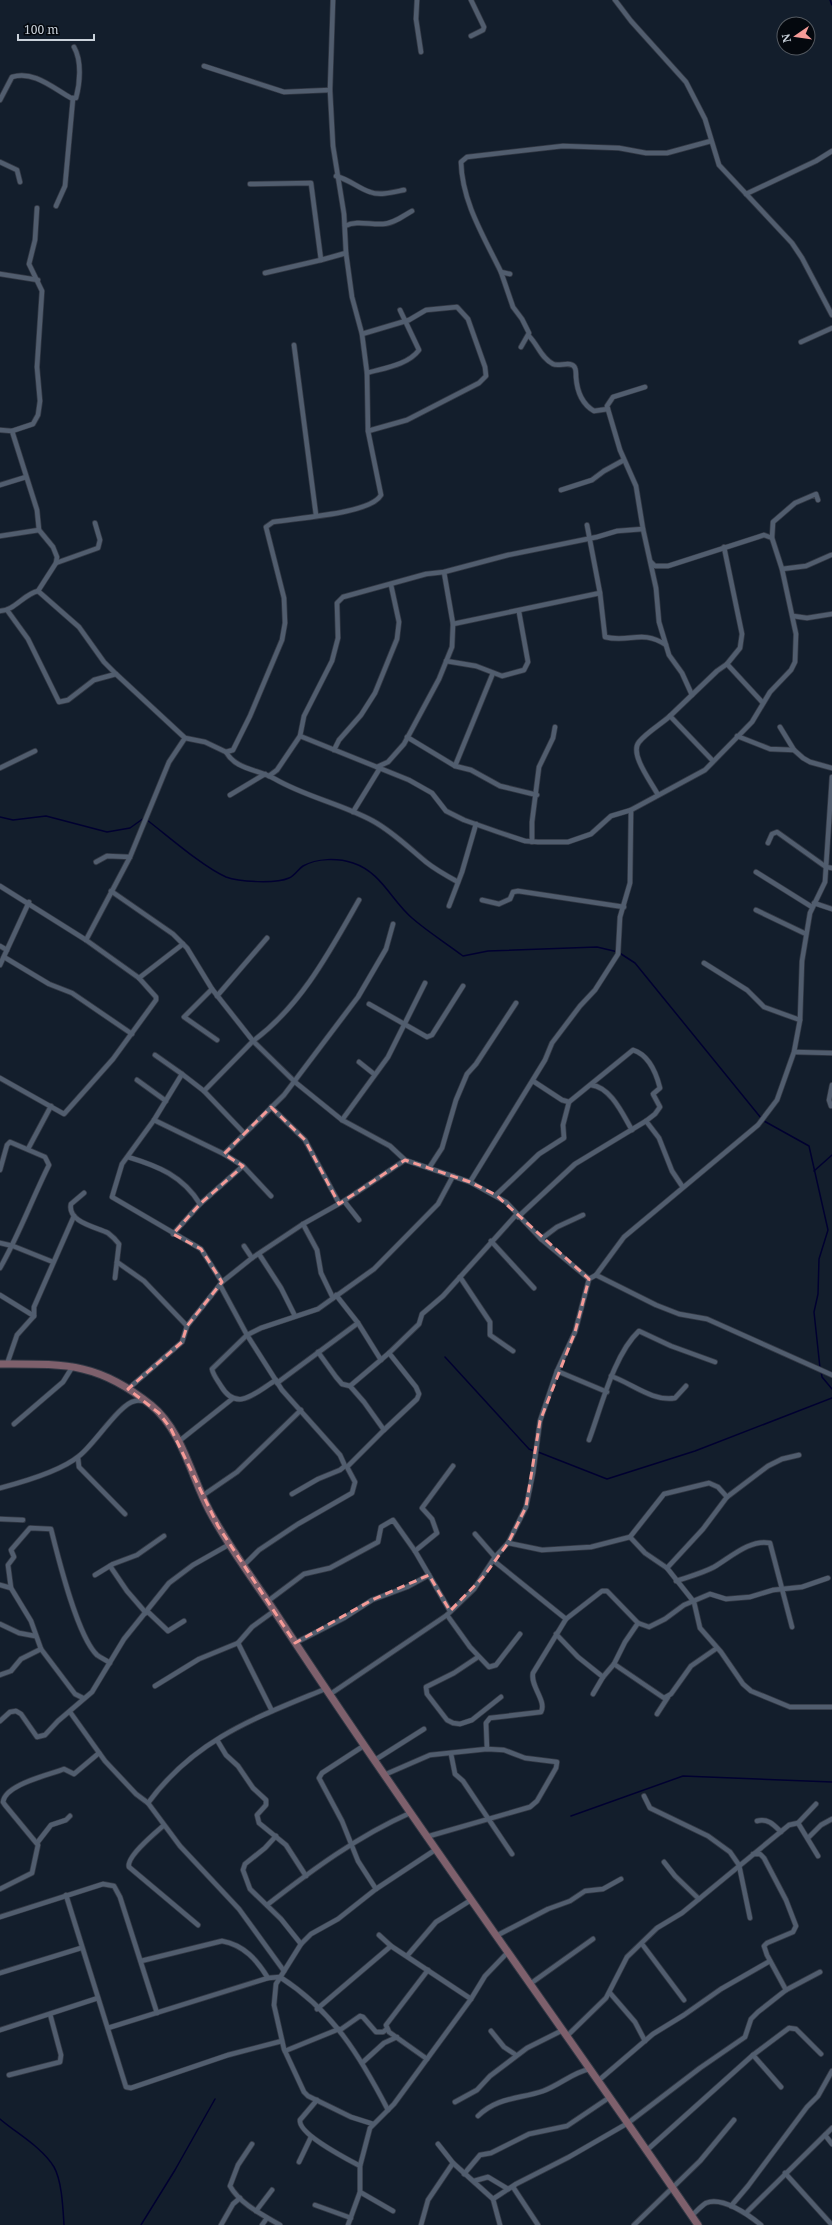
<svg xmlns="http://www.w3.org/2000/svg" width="832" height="2225" font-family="'Noto Serif',serif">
<rect width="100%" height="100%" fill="#131e2c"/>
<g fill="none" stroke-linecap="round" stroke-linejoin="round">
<g stroke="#000030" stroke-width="1.5">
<path d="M 830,0 L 832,5"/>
<path d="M 0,817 L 13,820 L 46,816 L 107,832 L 130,828 L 144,818"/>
<path d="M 147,820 C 168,836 203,867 226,877 C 239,882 276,884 289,878 C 295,876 298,869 303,866 C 317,858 338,858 353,863 C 381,872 391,900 412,918 C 428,932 446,943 463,956 L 488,951 L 597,947 L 618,952 L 635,963 L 761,1118"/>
<path d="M 764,1121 L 809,1146 L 828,1230 L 819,1259 L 818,1294 L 814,1312 L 820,1368"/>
<path d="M 814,1171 L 832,1155"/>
<path d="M 445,1357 L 529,1449 L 534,1451"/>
<path d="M 821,1371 L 822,1377 L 832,1389"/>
<path d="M 538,1452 L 607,1479 L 695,1451 L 832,1398"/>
<path d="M 571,1816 L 683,1776 L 832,1782"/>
<path d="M 0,2119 C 16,2133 42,2147 54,2167 C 62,2181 63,2209 64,2225"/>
<path d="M 141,2225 L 175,2170 L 215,2099"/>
</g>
<g stroke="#323844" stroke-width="6">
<g id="street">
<path d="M 417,0 L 416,19 L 421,52"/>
<path d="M 471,0 L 484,27 L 483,30 L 471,36"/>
<path d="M 615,0 L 631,21 L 686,82 L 705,119 L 719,165 L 792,243 L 802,258 L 832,315"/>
<path d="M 204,66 L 284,92 L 330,90"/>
<path d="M 0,100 L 12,77 C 33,70 53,88 71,98 L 76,98 C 80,83 82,61 74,47"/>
<path d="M 0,162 L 17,170 L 20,182"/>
<path d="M 336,176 C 350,180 358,188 370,192 C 380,196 394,192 404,190"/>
<path d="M 250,184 L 311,183 L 321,260 L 346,253"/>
<path d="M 746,194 L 816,161 L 832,151"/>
<path d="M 56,206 L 65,186 L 73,98"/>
<path d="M 345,226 C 357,220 370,225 383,224 C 393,224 403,216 412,211"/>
<path d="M 501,272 L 513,307 L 522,319 L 529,333 L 521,347"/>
<path d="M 265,273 L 321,260"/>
<path d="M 0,274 L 38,280"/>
<path d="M 510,274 L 501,272 C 484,237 462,202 461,162 L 467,157 L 563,146 L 619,148 L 646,153 L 667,153 L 711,141"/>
<path d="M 362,334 L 409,320 L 426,310 L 457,307 L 468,319 L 485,367 L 486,376 L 479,383 L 407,420 L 368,431"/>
<path d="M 529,336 C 538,345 541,358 553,364 C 559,367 572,360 575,368 C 576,370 576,375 576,377 C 577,391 582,404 594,411 L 608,409"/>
<path d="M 801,342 L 832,328"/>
<path d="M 294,345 L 316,515"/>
<path d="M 367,373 C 384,368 408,365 419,350 L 400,310"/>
<path d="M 645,387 L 613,397 L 607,406 L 620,450 L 636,486 L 643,529 L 656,588 L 659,622 L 669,655 L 682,673 L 692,695"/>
<path d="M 0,430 L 12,431 L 37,510 L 39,530 L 53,547 L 57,557 L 56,563 L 38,591 L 79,627 L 104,662 L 116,674 L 185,738 L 205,742 L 226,752 L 233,750 L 250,716 L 282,640 L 285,623 L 284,598 L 266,527 L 273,522 C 295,518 371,514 381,495 L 368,431 L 367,373 L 362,334 L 352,297 L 346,253 L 344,214 L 333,146 L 330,90 L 333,0"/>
<path d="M 12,431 L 33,424 L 38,415 L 40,401 L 37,367 L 42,291 L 29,264 L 35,240 L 37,208"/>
<path d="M 0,485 L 26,477"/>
<path d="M 561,490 L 592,480 L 604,471 L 624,460"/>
<path d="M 0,536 L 39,530"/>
<path d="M 724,547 L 742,634 L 740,648 L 727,664"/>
<path d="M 651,562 L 655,566 L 668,566 L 758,537 L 764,535 L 772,538"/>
<path d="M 56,563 L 98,548 L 100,540 L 95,523"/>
<path d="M 782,569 L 806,566 L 831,555"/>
<path d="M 600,593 L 605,637 C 630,643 642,629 666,645"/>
<path d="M 7,610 L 28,639 L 59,702 L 68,700 L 94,680 L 116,674"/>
<path d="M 0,611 C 14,611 24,594 38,591"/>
<path d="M 793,616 L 807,618 L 832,614"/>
<path d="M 453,624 L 600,593 L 587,525"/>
<path d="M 446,661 L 476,666 L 502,676 L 524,670 L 528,662 L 519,612"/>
<path d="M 780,727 L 794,750 L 803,758 L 810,762 L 832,768"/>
<path d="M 300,736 L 409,780 L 432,793 L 446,811 L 464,820 L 498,832 L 525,841 L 538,842 L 568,842 L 591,834 L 611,816 L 631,810 L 705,770 L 752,722 L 770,692 L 791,670 L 795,662 L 796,634 L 782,569 L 772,538 L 773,522 L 795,503 L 816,494 L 818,500"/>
<path d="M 737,736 L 770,749 L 794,750"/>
<path d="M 407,737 L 455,766 L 471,770 L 500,786 L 537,795"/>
<path d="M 334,750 L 339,740 L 361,715 L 375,693 L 397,639 L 399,622 L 391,585"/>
<path d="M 226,752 C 236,770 258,769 275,779 C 306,797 342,804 373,821 C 393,832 409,848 426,862 C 436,870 447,876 458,882"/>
<path d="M 713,761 L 670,716 L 717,671 L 727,664 L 763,703"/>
<path d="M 455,766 L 493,673"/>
<path d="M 377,767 L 388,762 L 404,744 L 439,679 L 452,647 L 453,624 L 444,572"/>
<path d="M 0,768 L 35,751"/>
<path d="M 269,776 L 277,770 L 300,736 L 304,716 L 332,661 L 338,638 L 337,603 L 343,597 L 426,574 L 444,572 L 508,555 L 597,537 L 617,531 L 643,529"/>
<path d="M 230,795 L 265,774"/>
<path d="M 658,795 C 652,783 629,754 639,742 C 647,732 660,725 670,716"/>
<path d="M 353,812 L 380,768"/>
<path d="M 532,842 L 532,822 L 539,767 L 553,738 L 555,727"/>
<path d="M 768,843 L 772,834 L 777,832 L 826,867 L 832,868"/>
<path d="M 96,862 L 107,856 L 130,857"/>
<path d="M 756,872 L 812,907"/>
<path d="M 0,886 L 86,940 L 139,978 L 156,997 L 156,1000 L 113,1059 L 64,1114 L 0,1078"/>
<path d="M 111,891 L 173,934 L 187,948 L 212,989 L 253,1041 L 204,1091 L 182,1074 L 154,1120 L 122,1164 L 112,1197 L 201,1249 L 222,1282"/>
<path d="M 359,900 C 330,951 301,1006 253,1041 L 295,1082 L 342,1120 L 390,1146 L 405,1160 L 470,1182 L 506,1202 L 541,1239 L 589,1279"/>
<path d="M 482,900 L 499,904 L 510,899 L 513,892 L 518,891 L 624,907"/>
<path d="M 814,903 L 832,909"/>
<path d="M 449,906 L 462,872 L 476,824"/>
<path d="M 756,910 L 806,934"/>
<path d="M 86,940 L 130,857 L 169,762 L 185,738"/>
<path d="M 0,946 L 7,950"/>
<path d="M 4,957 L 49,984 L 72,993 L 132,1034"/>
<path d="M 704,963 L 747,990 L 764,1007 L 800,1020"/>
<path d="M 0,965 L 29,902"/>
<path d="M 139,978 L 183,944"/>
<path d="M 212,989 L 184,1017 L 217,1040"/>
<path d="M 217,996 L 267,938"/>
<path d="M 369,1004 L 427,1037 L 432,1035 L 463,986"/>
<path d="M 794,1052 L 832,1053"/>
<path d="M 155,1055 L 182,1074"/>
<path d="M 359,1062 L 374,1074"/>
<path d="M 137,1080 L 166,1101"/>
<path d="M 591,1085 C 611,1087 623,1115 632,1130"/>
<path d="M 204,1091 L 244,1133"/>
<path d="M 831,1106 L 829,1100 L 832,1085"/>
<path d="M 271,1107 L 305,1140 L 339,1203"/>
<path d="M 154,1120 L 224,1154 L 243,1166 L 271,1196"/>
<path d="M 342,1120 L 388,1057 L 425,983"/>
<path d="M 646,1121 L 659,1138 L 672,1171 L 682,1186"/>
<path d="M 28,1149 L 51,1106"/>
<path d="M 224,1154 L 284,1095 L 358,997 L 386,949 L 393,924"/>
<path d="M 128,1157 C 158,1166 183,1176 200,1204"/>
<path d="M 429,1168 L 442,1148 L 456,1100 L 467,1074 L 476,1064 L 516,1003"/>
<path d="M 0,1170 L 7,1145 L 10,1142 L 45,1157 L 49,1165 C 32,1199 19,1235 0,1268"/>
<path d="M 470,1182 L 545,1060 L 552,1043 L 580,1006 L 595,990 L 618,954 L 620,917 L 630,883 L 631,810"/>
<path d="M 84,1193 L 71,1204 C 67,1222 96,1227 108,1233 C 112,1236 116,1240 119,1244 L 115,1278"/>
<path d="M 496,1195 L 539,1154 L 564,1138 L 563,1125 L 569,1102"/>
<path d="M 344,1201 L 359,1220"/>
<path d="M 518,1217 L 575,1164 L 646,1121 L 655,1114 L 660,1107 L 653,1094 L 660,1088 C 656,1072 649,1055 633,1050 L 569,1102 L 562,1100 L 533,1081"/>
<path d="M 303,1224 L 317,1250 L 321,1273 L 333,1298"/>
<path d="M 173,1234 L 200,1204 L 243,1166"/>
<path d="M 541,1239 L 557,1227 L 583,1215"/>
<path d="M 491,1241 L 534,1288"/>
<path d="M 0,1243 L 13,1246 L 53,1262"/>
<path d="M 244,1246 L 252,1258"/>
<path d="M 259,1254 L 281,1288 L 295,1316"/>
<path d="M 117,1262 L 144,1281 L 187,1326"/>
<path d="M 596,1275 L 656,1305 L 679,1314 L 707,1319 L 832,1375"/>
<path d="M 460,1277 L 490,1322 L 490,1335 L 513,1351"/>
<path d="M 220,1285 L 247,1335 L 282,1390 L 340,1455 L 345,1466 L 340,1470 L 318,1479 L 292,1494"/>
<path d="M 0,1295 L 34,1316"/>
<path d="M 336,1295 L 358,1323 L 381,1360"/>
<path d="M 7,1364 L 17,1335 L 34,1316 L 34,1307 L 74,1216"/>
<path d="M 557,1371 L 607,1392"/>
<path d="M 611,1376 C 631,1383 653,1402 675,1398 L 686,1386"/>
<path d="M 276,1380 C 256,1392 237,1413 221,1386 C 218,1381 213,1375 212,1369 L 247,1335 L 261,1328 L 318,1309 L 374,1269 L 438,1204 L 453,1176"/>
<path d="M 277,1383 L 358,1323"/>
<path d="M 350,1386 L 389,1353 L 419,1324 L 422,1314 L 443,1296 L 516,1215"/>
<path d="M 128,1389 L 182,1342 L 187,1326 L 222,1282 L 252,1258 L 303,1224 L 344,1201 L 405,1160"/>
<path d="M 14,1424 L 63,1382 L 73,1366"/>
<path d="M 384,1430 L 417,1399 L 419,1394 L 416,1387 L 389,1353"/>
<path d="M 589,1440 C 601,1408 614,1354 639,1331 L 671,1346 L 715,1362"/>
<path d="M 178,1442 L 232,1399"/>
<path d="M 78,1458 L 79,1467 L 125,1514"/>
<path d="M 0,1488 C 23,1482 61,1471 79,1456 C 94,1445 120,1403 135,1401 C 138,1400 141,1401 144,1401"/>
<path d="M 202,1496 L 237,1472 L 301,1410"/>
<path d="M 0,1519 L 23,1520"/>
<path d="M 475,1534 L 495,1557"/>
<path d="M 630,1537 L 645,1553 L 667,1568 L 703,1529 L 727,1497 L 768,1466 L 782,1459 L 799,1455"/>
<path d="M 508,1543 L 542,1550 L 591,1547 L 630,1537 L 664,1494 L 709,1483 L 718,1487 L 727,1497"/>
<path d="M 415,1551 L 437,1533 L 432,1519 L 422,1508 L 453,1466"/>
<path d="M 494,1561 L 566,1619"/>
<path d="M 244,1565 L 259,1550 L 298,1524 L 352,1493 L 355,1482 L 347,1467 L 384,1430 L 364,1402 L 350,1386 L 342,1384 L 336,1377 L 318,1352"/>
<path d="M 110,1566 L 127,1591 L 146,1613"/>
<path d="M 667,1568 L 694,1602 L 700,1628 L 721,1652 L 743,1684 L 751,1691 L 790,1707 L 832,1707"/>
<path d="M 95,1575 L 113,1564 L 137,1555 L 164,1536"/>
<path d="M 676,1581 C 688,1577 703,1573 714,1567 C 731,1557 750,1539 770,1543 L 792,1627"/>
<path d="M 0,1585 L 11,1588"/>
<path d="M 268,1601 L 304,1574 L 330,1568 L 378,1542 L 381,1527 L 393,1520 L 415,1551 L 450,1611"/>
<path d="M 147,1611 L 168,1631 L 184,1621"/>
<path d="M 447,1615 L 470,1647 L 489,1667 L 496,1665 L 520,1634"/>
<path d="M 0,1624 L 19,1633 L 35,1636"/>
<path d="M 556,1634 L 578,1657 L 603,1677 L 614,1664 L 625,1642 L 638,1623"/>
<path d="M 238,1643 L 272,1711"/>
<path d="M 295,1643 L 344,1618 L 372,1600 L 407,1587 L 429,1575"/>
<path d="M 478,1657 L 454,1673 L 426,1687 L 427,1694 L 447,1720 L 453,1723 L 460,1724 L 472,1720 L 501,1697"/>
<path d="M 614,1664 L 664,1698 L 671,1694 L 691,1666 L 717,1648"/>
<path d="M 0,1675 L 11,1671 L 21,1659 L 41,1649"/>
<path d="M 155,1686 L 199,1659 L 238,1643 L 252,1627 L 274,1611"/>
<path d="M 593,1694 L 603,1677"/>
<path d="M 329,1695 L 447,1615 L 474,1589 L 495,1557 L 508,1543 L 526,1507 L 533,1473 L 540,1421 L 557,1371 L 575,1332 L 589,1279 L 596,1275 L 624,1237 L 758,1125 L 777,1100 L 794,1052 L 800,1020 L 802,961 L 810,913 L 825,882 L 832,777"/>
<path d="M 83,1698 L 75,1694 L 41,1649 L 31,1621 L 11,1588 L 8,1565 L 14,1557 L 11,1550 L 30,1528 L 51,1529 C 58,1557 77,1636 97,1655 C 101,1658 106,1660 110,1663"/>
<path d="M 70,1712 L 105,1761 L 136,1794 L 148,1803 L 180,1846 L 239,1909 L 284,1971"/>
<path d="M 657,1714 L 668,1697"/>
<path d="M 0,1721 L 10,1712 L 16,1711 L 21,1714 L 37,1737 L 45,1735 L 58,1721 L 92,1692 L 124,1639 L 169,1583 L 193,1565 L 230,1544"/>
<path d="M 217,1740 L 226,1755 L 238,1766 L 253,1788 L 266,1800 L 266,1805 L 257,1815 L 259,1823 L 286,1845 L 306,1876"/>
<path d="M 365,1745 L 322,1773 L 319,1778 L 342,1821 L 358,1861 L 376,1889"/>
<path d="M 487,1749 L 486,1723 L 490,1718 L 541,1712 C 547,1701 530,1686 533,1673 L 566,1619 L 602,1591 L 607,1591 L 638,1623 L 649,1627 L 665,1619 L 684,1605 L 710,1594 L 726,1599 L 750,1597 L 773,1590 L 802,1587 L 828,1578"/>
<path d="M 451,1754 L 455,1774 L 463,1781 L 512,1854"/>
<path d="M 375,1760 L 424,1729"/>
<path d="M 384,1775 L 430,1755 L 487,1749 L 504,1750 L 525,1758 L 557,1762 L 556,1768 L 537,1801 L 530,1807 L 426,1837"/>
<path d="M 644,1796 L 650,1808 L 708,1836 L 730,1852 L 739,1865 L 750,1918"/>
<path d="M 148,1803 C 195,1739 255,1718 325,1689"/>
<path d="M 757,1821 C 768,1818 774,1825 781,1832"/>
<path d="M 798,1823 L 816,1804"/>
<path d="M 163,1826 C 155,1833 126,1857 129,1867 L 198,1925"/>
<path d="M 276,1836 L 265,1848 L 245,1864 L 243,1870 L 250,1889 L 281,1919 L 301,1944"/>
<path d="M 808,1838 L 821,1825 L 832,1819"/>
<path d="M 37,1843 L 51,1825 L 66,1820 L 70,1816"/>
<path d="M 753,1854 L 760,1854 L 764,1858 L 786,1900 L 796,1926 L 793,1932 L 767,1943 L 764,1946 L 767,1955 L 786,1990"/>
<path d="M 664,1862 L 675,1876 L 699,1899"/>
<path d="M 0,1889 L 32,1873 L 38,1845 L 5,1805 L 3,1802 C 5,1784 50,1775 64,1769 L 74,1774 L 99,1753"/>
<path d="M 66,1895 L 126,2087 L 131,2088 L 228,2055 L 282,2041"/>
<path d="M 267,1905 C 312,1870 358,1836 410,1813"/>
<path d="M 0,1917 L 103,1884 L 114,1886 L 120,1897 L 157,2013"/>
<path d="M 379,1935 L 391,1946 L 471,1999"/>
<path d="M 496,1936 L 548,1909 L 570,1901 L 585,1891 L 603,1889 L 621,1879"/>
<path d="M 642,1944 L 684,2000"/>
<path d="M 407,1956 L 436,1922 L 471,1900"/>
<path d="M 141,1961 L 222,1941 C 244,1945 257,1960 268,1978"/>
<path d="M 0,1973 L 81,1948"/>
<path d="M 530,1984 L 593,1939"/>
<path d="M 610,1993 L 635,2022 L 645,2041"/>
<path d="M 317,2009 L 391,1946"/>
<path d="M 108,2028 L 268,1978 L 280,1977 C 333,2011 360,2056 388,2110"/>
<path d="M 0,2030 L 98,1998"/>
<path d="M 340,2030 L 360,2016 L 363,2017 L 376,2032 L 383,2032 L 387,2029"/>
<path d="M 491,2031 L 504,2047 L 516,2055"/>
<path d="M 567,2036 L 606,1998 L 627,1957 L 657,1928 L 682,1913 L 789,1825 L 798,1823 L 818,1856"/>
<path d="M 285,2051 L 339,2029"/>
<path d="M 753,2055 L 781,2087"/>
<path d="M 427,2059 L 389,2032 L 386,2025 L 428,1970"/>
<path d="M 362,2063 L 384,2043 L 397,2037"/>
<path d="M 9,2075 L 60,2062 L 61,2055 L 50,2014"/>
<path d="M 598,2081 L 653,2034 L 684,2015 L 721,1989 L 770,1961"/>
<path d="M 317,2100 L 300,2120 C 298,2134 347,2159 360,2166"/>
<path d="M 455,2102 L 477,2090 L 490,2076 L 527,2048 L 563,2030"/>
<path d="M 478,2116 C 497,2097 520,2099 543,2091 C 560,2085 573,2072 590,2069"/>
<path d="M 373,2124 L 351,2117 L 308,2096 L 304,2092 L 284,2049 L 274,2005 L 276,1984 L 301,1944 L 311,1934 L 338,1919 L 376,1889 L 435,1850"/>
<path d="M 825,2135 L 832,2144"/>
<path d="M 252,2144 L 238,2165 L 230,2186 C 240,2204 263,2215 280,2225"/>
<path d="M 438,2144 L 453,2163 L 493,2199 L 500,2225"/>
<path d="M 647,2150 L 753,2055 L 789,2028 L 796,2029 L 821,2054"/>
<path d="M 299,2162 L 311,2137"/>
<path d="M 785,2173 L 832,2225"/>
<path d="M 464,2174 L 480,2155 L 491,2153 L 529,2134 L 567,2126 L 610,2097"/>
<path d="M 474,2181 L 488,2177 L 508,2189"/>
<path d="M 513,2187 L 538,2225"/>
<path d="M 360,2192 L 393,2211"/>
<path d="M 493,2199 L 516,2184 L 569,2157 L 628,2123 L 700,2068 L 745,2037 L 751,2019 L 758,2012 L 786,1990 L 820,1972"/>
<path d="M 315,2205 L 351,2218"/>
<path d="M 731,2206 L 748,2186 L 807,2107 L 818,2096 L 832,2071"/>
<path d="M 256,2211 L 272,2190"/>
<path d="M 746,2213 L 832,2128"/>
<path d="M 691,2216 C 696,2212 701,2206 706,2203 C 722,2196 749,2215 761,2225"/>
<path d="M 221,2225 L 233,2204 L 240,2198"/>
<path d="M 262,2225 L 267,2218"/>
<path d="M 348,2225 L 360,2192 L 360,2166 L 370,2128 L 394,2104 L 471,1999 L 485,1976 L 508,1952"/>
<path d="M 421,2225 L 428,2200 L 453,2163"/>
<path d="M 634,2225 L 700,2161 L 734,2120"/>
</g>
</g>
<g stroke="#323844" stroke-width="9">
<path id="secondary" d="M 0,1364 C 65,1364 98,1362 151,1405 C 182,1430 191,1476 209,1510 C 228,1546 253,1579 275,1612 C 411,1820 558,2020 698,2225"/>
</g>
<use href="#street" stroke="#515d6e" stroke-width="4.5"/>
<use href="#secondary" stroke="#7e606c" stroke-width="7"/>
</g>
<path fill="none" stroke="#f59b98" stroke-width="3" stroke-dasharray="8 5" stroke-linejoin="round" d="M 271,1107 L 305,1140 L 339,1204 L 405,1160 L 470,1182 L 496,1195 L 589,1279 L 575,1332 L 540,1421 L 526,1507 L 508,1543 L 484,1576 L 450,1611 L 429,1575 L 372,1600 L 295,1643 L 218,1526 L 171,1429 L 159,1413 L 128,1389 L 182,1342 L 187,1326 L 222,1282 L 201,1249 L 173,1234 L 200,1204 L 243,1166 L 224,1154 Z"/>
<g transform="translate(796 36) rotate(257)"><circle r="19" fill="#04080e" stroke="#535960"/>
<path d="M0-3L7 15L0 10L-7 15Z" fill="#f59b98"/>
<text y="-6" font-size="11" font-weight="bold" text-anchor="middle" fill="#cad2db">N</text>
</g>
<path d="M18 34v6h76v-6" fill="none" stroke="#cad2db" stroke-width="2"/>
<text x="24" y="34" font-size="12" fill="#cad2db" stroke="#04080e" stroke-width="3" paint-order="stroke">100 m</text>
</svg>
